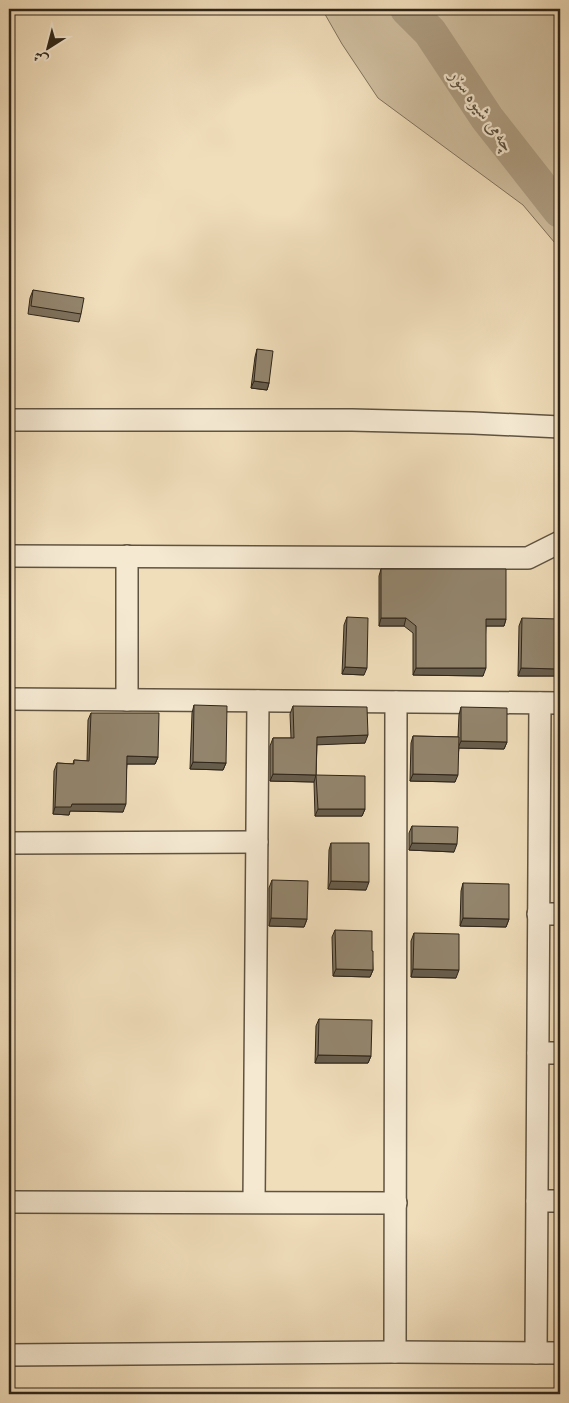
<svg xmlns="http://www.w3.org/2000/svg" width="569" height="1403" font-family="'EB Garamond',Amiri,serif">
<rect width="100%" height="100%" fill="#f0ddba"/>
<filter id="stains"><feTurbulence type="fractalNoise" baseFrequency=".004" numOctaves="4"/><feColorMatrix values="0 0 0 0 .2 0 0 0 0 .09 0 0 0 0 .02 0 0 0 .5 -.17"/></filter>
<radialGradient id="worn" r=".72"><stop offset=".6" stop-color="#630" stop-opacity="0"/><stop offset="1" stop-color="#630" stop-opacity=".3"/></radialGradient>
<path fill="#cfbe9f" stroke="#7f725c" d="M 322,9 L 560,9 L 560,249 L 523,205 L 378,98 L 342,44 Z"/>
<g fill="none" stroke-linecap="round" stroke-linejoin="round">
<path stroke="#ae9e83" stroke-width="34" d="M 407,9 L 430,32 L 487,118 L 560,211"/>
<g stroke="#5f5341" stroke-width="24">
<g id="minor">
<path d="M 9,420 L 352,420 L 473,423 L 560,427"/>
<path d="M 9,556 L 528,558 L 560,542"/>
<path d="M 9,699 L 560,703"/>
<path d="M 127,700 L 127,556"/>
<path d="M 9,843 L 257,842"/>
<path d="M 538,914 L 560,914"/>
<path d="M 538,1053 L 560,1053"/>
<path d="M 537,1201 L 560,1201"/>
<path d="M 9,1202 L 396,1203"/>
<path d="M 254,1202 L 258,701"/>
<path d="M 395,1352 L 396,702"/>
<path d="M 536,1353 L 540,703"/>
<path d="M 9,1355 L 395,1352 L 560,1353"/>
</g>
</g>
<use href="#minor" stroke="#f5e9d2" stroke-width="21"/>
</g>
<g fill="#7e725e" stroke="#2f2519">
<path d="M 33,290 L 81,314 L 79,322 L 28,314 L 30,298 Z"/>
<path d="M 257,349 L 269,383 L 267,390 L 251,388 L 255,357 Z"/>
<path d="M 381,569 L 506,619 L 504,626 L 486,626 L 483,676 L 413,675 L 413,633 L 404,626 L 379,626 L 379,576 Z"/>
<path d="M 347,617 L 364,675 L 342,674 L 344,625 Z"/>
<path d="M 522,618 L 558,669 L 555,676 L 518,676 L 519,626 Z"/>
<path d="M 194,705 L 226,763 L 223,770 L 190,769 L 192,713 Z"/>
<path d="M 293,706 L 365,743 L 317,744 L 316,775 L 365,809 L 362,816 L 315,816 L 314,782 L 270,781 L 270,746 L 273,738 L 291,738 L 290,714 Z"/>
<path d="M 461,707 L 507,742 L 504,749 L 459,748 L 455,782 L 410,781 L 411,743 L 413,736 L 458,737 L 459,715 Z"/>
<path d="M 91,713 L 158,757 L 155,764 L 127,764 L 123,812 L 70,811 L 69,815 L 53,814 L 54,771 L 57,763 L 73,764 L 74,760 L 87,761 L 88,720 Z"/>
<path d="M 412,826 L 454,852 L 409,850 L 409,833 Z"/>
<path d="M 331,843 L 366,890 L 328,889 L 329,850 Z"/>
<path d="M 272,880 L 307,919 L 304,927 L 269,926 L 269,888 Z"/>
<path d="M 463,883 L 509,919 L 506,927 L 460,926 L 461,891 Z"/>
<path d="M 335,930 L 372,951 L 373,970 L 370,977 L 333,976 L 332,937 Z"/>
<path d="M 414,933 L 456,978 L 411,977 L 411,941 Z"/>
<path d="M 319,1019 L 371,1056 L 368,1063 L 315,1063 L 316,1026 Z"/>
</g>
<g fill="#675d4c" stroke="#2f2519">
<path d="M 254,381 L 269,383 L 267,390 L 251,388 Z"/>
<path d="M 381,618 L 406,618 L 404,626 L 379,626 Z"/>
<path d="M 486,619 L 506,619 L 504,626 L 483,626 Z"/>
<path d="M 345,667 L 367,668 L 364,675 L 342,674 Z"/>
<path d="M 416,668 L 486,668 L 483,676 L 413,675 Z"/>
<path d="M 521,668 L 558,669 L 555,676 L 518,676 Z"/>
<path d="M 368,735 L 365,743 L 314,745 L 317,737 Z"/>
<path d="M 461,741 L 507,742 L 504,749 L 458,748 Z"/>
<path d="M 127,756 L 158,757 L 155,764 L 124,764 Z"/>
<path d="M 193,762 L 226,763 L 223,770 L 190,769 Z"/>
<path d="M 273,774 L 316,775 L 314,782 L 270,781 Z"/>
<path d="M 413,774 L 458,775 L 455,782 L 410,781 Z"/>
<path d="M 72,804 L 126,804 L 123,812 L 70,811 L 69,815 L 53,814 L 55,807 Z"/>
<path d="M 318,809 L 365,809 L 362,816 L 315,816 Z"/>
<path d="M 412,843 L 457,844 L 454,852 L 409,850 Z"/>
<path d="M 331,881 L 369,882 L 366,890 L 328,889 Z"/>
<path d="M 271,918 L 307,919 L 304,927 L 269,926 Z"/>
<path d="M 463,918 L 509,919 L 506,927 L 460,926 Z"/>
<path d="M 336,969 L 373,970 L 370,977 L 333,976 Z"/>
<path d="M 413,969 L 459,970 L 456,978 L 411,977 Z"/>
<path d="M 318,1055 L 371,1056 L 368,1063 L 315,1063 Z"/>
</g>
<g fill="#93856d" stroke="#2f2519">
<path d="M 33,290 L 84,298 L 81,314 L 31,306 Z"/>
<path d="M 257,349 L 273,351 L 269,383 L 254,381 Z"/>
<path d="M 381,569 L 506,569 L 506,619 L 486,619 L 486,668 L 416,668 L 416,626 L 406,618 L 381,618 Z"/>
<path d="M 347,617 L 368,618 L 367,668 L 345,667 Z"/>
<path d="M 522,618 L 559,619 L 558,669 L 521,668 Z"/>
<path d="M 194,705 L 227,706 L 226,763 L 193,762 Z"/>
<path d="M 293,706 L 367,707 L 368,735 L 317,737 L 316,775 L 273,774 L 273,738 L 294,738 Z"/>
<path d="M 461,707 L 507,708 L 507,742 L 461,741 Z"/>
<path d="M 91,713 L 159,713 L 158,757 L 127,756 L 126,804 L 72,804 L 71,807 L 55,807 L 57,763 L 74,764 L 74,760 L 89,761 Z"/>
<path d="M 413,736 L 459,737 L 458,775 L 413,774 Z"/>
<path d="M 316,775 L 365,776 L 365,809 L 318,809 Z"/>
<path d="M 412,826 L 458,827 L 457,844 L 412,843 Z"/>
<path d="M 331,843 L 369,843 L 369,882 L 331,881 Z"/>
<path d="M 272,880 L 308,881 L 307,919 L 271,918 Z"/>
<path d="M 463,883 L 509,884 L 509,919 L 463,918 Z"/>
<path d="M 335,930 L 372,931 L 372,951 L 373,951 L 373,970 L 336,969 Z"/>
<path d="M 414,933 L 459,934 L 459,970 L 413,969 Z"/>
<path d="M 319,1019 L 372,1020 L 371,1056 L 318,1055 Z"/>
</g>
<g text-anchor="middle" stroke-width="4.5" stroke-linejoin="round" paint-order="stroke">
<g font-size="19" font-style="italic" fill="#5b4f3e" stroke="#f5e9d2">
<text transform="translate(483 110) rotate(54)" y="7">چەمی شیوە سۆر</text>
</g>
</g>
<rect width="569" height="1403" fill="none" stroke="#f0ddba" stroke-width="30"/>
<rect x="10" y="10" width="549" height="1383" fill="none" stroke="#2f2519" stroke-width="2.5"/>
<rect x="15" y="15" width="539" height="1373" fill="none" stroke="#2f2519"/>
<g transform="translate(48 48) rotate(216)" stroke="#f5e9d2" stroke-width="4" paint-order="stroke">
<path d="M0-4L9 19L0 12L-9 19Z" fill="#2f2519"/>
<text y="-8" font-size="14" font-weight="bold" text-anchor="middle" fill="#2f2519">ش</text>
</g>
<rect width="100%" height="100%" filter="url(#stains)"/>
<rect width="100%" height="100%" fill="url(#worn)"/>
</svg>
